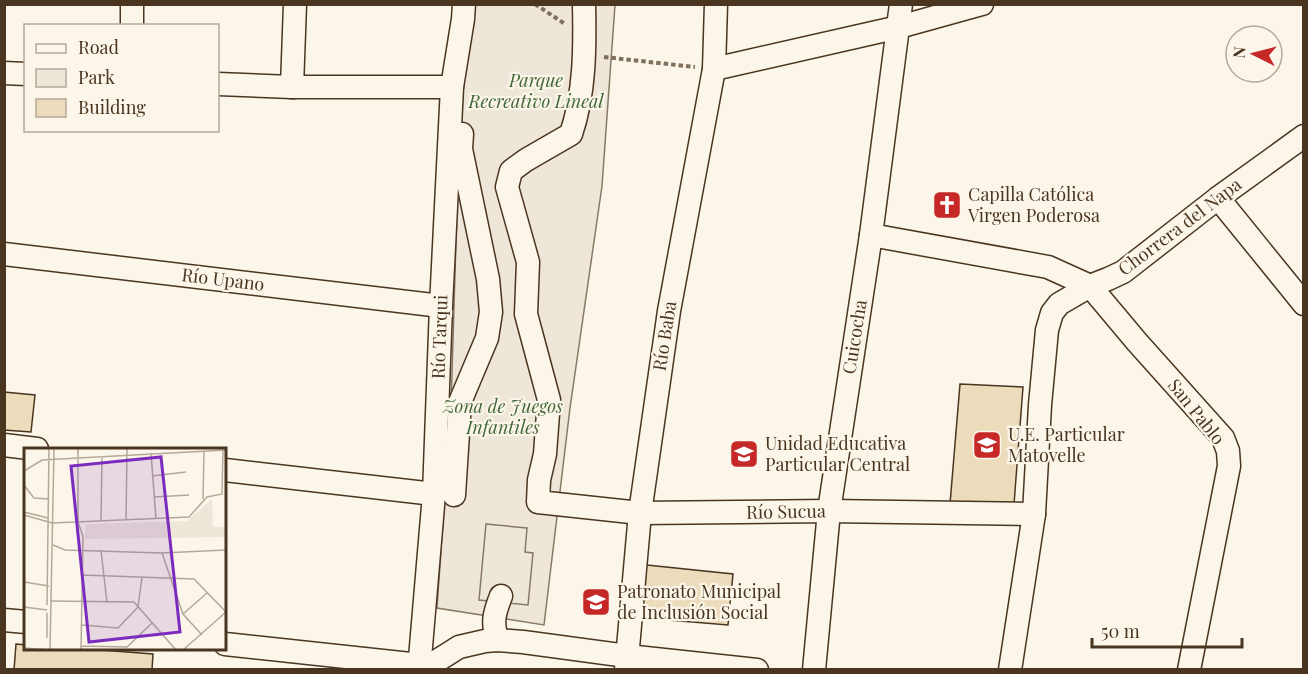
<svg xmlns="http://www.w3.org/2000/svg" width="1308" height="674" font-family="'Playfair Display',serif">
<rect width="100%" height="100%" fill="#fbf6e9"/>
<path fill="#ede6d9" stroke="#887966" stroke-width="1.5" d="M 468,5 L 615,5 L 602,186 L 570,408 L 544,625 L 437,608 L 451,406 L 458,175 Z"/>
<path fill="#ede7d9" stroke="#887966" stroke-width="1.5" d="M 486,524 L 527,528 L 525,552 L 533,553 L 528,605 L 479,600 Z"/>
<g fill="#ecdcbc" stroke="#4a3520" stroke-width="1.5">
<path d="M 960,384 L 1023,387 L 1014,504 L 950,504 Z"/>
<path d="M 4,392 L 35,395 L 31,432 L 4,430 Z"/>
<path d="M 637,564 L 733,574 L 728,625 L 632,617 Z"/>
<path d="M 16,644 L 26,645 L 26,648 L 75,648 L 153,654 L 152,670 L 14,670 Z"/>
</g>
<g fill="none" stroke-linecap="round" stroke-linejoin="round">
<g stroke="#4a3520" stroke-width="25">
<g id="minor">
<path d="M 584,4 C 585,47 585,93 571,134 L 526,160 L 511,171 L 507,187 L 528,262 L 526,314 L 549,400 L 545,454 L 539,480 L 538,502 L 640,513 L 829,511 L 1034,514"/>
<path d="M 132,26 L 132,4"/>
<path d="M 714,69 L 899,27 L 982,4"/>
<path d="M 4,73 L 26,74"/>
<path d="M 218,84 L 292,87 L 452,87"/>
<path d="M 292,87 L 295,4"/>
<path d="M 1218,198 L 1304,304"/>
<path d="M 871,235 L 1048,267 L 1090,286 L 1137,342 L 1223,438 L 1228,451 L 1229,466 L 1189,670"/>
<path d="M 4,254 L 441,306"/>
<path d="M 4,445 L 37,449"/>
<path d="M 225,470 L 434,494"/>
<path d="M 454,495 L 460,402 L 487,338 L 491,312 L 488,279 L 461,149 L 462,134"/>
<path d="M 4,620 L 26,622"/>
<path d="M 497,640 C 492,621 494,614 501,596"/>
<path d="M 225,644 L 420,665 L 432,664 L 459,647 L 485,641 L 497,640 L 523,642 L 627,656 L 757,670"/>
<path d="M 419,670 L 434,494 L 441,306 L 452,87 L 463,19 L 464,4"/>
<path d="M 626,670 L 640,513 L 669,311 L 714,69 L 716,4"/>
<path d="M 814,670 L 829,511 L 871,235 L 901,4"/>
<path d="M 1010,670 L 1034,514 L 1040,405 L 1047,330 L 1052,313 L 1059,304 L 1090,286 L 1108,279 L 1123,272 L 1218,198 L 1304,136"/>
</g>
</g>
<g stroke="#7f6f5c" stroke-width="4" stroke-dasharray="4.5 3" stroke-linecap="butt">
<path d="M 535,4 L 565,24"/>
<path d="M 604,57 L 695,67"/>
</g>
<use href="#minor" stroke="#fbf6e9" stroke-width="22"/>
</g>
<defs>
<g id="church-square" transform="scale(1.5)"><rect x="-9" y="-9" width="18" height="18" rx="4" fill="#c62828" stroke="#fbf6e9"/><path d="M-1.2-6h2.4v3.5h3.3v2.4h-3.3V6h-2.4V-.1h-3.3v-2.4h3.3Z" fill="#fff"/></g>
<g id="university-square" transform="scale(1.5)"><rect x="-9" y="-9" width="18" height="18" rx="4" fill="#c62828" stroke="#fbf6e9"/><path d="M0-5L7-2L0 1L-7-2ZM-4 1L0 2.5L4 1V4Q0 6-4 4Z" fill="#fff"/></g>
<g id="school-square" transform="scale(1.5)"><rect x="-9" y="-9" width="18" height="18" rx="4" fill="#c62828" stroke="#fbf6e9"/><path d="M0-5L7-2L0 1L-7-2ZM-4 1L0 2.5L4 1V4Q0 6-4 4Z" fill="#fff"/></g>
</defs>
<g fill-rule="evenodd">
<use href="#church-square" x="947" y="205"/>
<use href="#university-square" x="987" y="445"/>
<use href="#school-square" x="744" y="454"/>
<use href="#school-square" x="596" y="602"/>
</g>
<g text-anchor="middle" stroke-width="4.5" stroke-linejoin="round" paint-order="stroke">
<g font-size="18" font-style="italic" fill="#436837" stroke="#fbf6e9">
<text x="536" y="87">Parque<tspan x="536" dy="21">Recreativo Lineal</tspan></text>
<text x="503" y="413">Zona de Juegos<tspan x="503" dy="21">Infantiles</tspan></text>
</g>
<g font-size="18" fill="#4a3520" stroke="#fbf6e9" text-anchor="start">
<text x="968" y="201">Capilla Católica<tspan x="968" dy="21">Virgen Poderosa</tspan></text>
<text x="1008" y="441">U.E. Particular<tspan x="1008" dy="21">Matovelle</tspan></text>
<text x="765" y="450">Unidad Educativa<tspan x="765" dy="21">Particular Central</tspan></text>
<text x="617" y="598">Patronato Municipal<tspan x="617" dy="21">de Inclusión Social</tspan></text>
</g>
<g font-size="18" fill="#4a3520" stroke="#fbf6e9">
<text transform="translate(1180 227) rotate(-37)" y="6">Chorrera del Napa</text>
<text transform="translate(223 280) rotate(7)" y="6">Río Upano</text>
<text transform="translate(665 336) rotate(-81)" y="6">Río Baba</text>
<text transform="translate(440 337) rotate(-88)" y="6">Río Tarqui</text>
<text transform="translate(855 337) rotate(-81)" y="6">Cuicocha</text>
<text transform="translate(1196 412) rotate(51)" y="6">San Pablo</text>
<text transform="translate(786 512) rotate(-1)" y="6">Río Sucua</text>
</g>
</g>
<g transform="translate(24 448)">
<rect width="202" height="202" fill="#fbf6e9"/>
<path d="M 188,51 L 189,79 L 202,79 L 202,89 L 61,91 L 62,76 L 163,73 Z" fill="#ede6d9"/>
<path fill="none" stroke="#b4a999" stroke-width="1.5" d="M 54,1 L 54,74 L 59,88 L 57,202M 127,5 L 132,71M 0,23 L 18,12 L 202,2M 128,28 L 162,24M 0,37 L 10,50 L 25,51M 130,49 L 165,47M 179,51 L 180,3M 0,64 L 24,70M 0,67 L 28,75 L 165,69 L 183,49 L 198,46 L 199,1M 102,72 L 103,1M 77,74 L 78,8M 29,97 L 41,102 L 138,105 L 202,102M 77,102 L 83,155M 138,105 L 159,166 L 178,187M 58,127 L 170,131 L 202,164 L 159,202M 0,134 L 25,138M 26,153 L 110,154 L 152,202M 23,157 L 25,1M 0,159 L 23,162M 114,159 L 118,129M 23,165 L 23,190M 159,166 L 183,145M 58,177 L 94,180 L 114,159M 57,198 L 103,199 L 128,175M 0,200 L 26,202M 26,202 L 30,1"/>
<path fill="#7b2cbf" fill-opacity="0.15" stroke="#7b2cbf" stroke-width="3" d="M 137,9 L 156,184 L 65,194 L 47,18 Z"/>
<rect width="202" height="202" fill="none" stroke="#4a3520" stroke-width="3"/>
</g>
<rect width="1308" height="674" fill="none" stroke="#4a3520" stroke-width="12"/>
<rect x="24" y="24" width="195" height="108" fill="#fbf6e9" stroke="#b4a999" stroke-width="1.5"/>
<rect x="36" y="44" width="30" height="9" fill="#fbf6e9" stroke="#b4a999" stroke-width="1.5"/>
<text x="78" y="54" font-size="18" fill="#4a3520">Road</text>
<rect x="36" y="69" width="30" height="18" fill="#ede6d9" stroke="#b4a999" stroke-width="1.5"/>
<text x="78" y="84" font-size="18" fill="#4a3520">Park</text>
<rect x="36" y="99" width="30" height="18" fill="#ecdcbc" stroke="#b4a999" stroke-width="1.5"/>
<text x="78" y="114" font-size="18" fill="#4a3520">Building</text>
<g transform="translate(1254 54) rotate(276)"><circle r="28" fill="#fbf6e9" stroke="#b4a999" stroke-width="1.5"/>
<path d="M0-4.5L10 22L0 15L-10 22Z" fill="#c62828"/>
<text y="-9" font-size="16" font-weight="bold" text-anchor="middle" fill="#4a3520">N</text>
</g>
<path d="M1092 638v9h150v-9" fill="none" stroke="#4a3520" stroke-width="3"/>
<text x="1101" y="638" font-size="18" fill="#4a3520" stroke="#fbf6e9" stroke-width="4.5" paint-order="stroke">50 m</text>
</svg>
